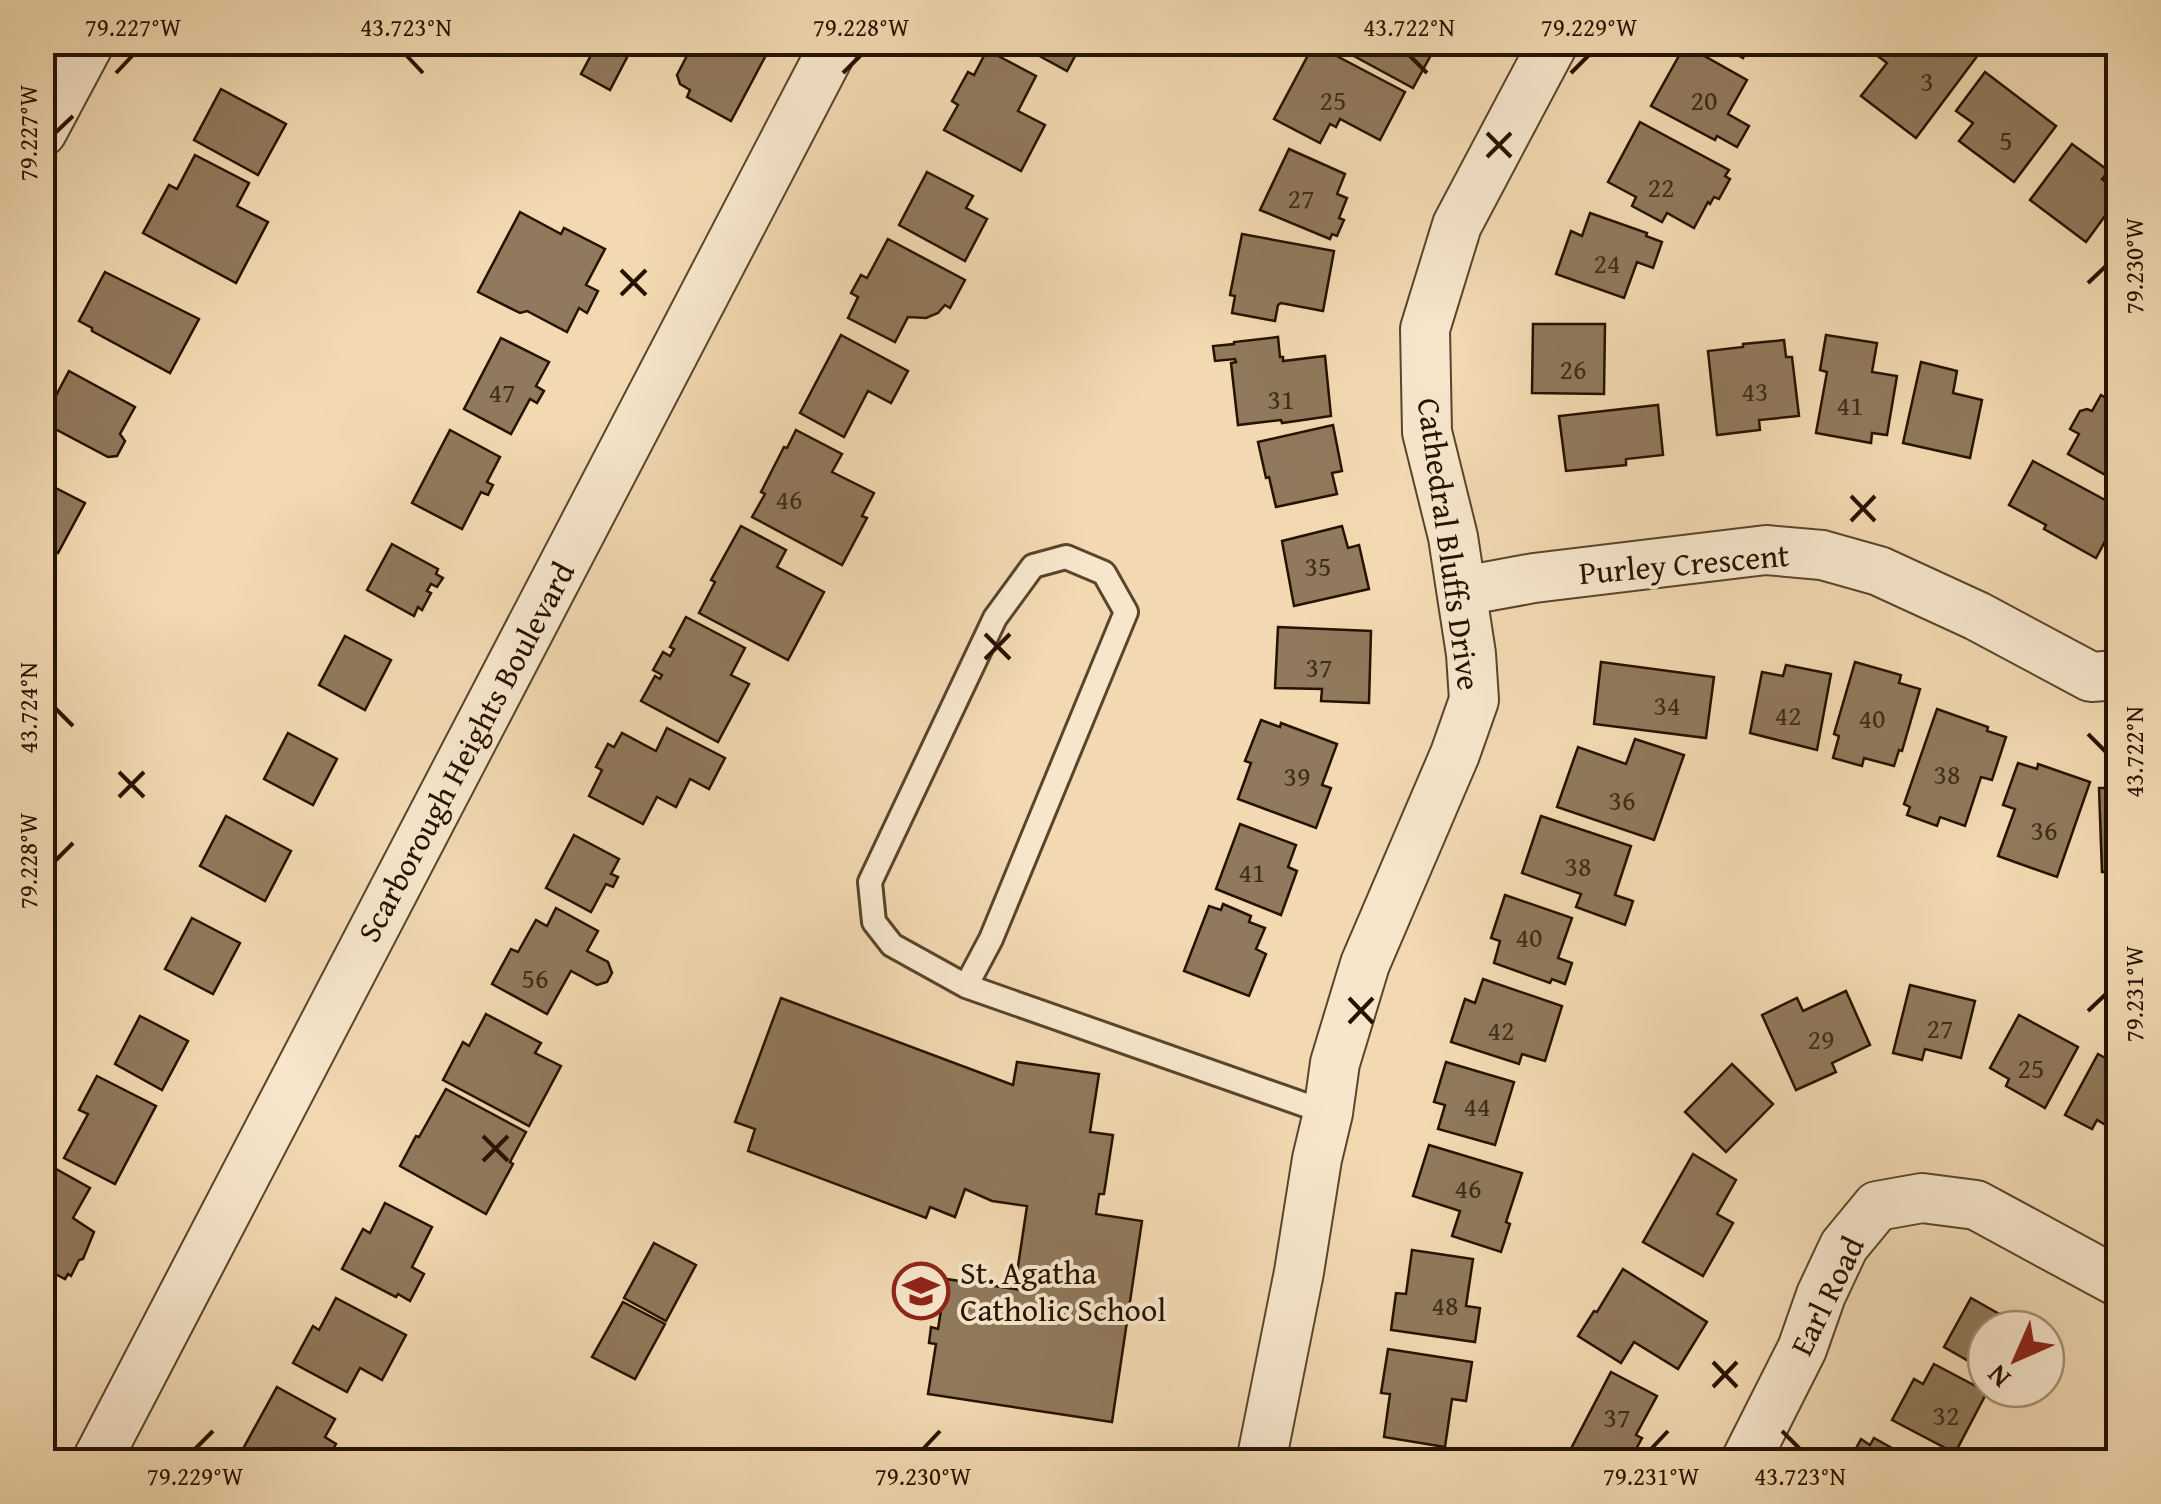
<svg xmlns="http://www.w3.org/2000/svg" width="2161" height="1504" font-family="'Gentium Book Plus',serif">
<rect width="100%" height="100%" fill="#f2d9b1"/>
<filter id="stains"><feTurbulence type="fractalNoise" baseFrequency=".002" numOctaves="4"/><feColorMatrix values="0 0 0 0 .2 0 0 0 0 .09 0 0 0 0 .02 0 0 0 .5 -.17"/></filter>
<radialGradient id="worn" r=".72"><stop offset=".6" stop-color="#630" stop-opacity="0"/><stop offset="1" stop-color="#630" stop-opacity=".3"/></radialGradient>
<g fill="#90795c" stroke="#261200" stroke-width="2.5">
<path d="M 598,42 L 635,42 L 610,90 L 581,74 Z"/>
<path d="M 694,42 L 773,42 L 731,121 L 687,97 L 690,90 L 680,84 L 677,75 Z"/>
<path d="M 1014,42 L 1082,42 L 1082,43 L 1067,71 Z"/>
<path d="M 1328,42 L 1438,42 L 1413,88 Z"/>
<path d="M 1714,42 L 1751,42 L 1743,58 Z"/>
<path d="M 1884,42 L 1970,42 L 1981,51 L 1916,138 L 1861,96 L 1887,63 L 1875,54 Z"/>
<path d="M 1314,44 L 1405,92 L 1380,140 L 1340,119 L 1336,127 L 1330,124 L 1320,143 L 1274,119 Z"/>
<path d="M 1685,45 L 1747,80 L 1728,114 L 1749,126 L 1737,147 L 1717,136 L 1715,140 L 1651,106 Z"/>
<path d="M 987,50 L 1036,76 L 1018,111 L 1045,125 L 1021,171 L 944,130 L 958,105 L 952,101 L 968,72 L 974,75 Z"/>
<path d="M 1985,72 L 2056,126 L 2014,182 L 1959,141 L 1973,123 L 1956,111 Z"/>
<path d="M 221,89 L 286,124 L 258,175 L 194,140 Z"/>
<path d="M 1640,122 L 1729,170 L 1725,176 L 1730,179 L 1719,199 L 1714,197 L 1710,204 L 1708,202 L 1694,228 L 1667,213 L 1662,222 L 1632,206 L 1636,197 L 1608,182 Z"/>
<path d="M 2072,144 L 2109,171 L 2102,179 L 2118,191 L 2118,198 L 2086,242 L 2030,200 Z"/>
<path d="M 1289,149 L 1345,174 L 1337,194 L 1347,198 L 1339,218 L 1344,220 L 1337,236 L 1332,234 L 1330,239 L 1260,210 Z"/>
<path d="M 195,155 L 249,183 L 237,206 L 268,222 L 236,283 L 143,233 L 169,185 L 177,189 Z"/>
<path d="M 927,172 L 973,196 L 966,208 L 987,219 L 965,261 L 899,225 Z"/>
<path d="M 520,212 L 561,234 L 564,228 L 605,249 L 586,285 L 598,291 L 587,313 L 579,308 L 567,332 L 527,311 L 520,313 L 478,292 Z"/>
<path d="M 1590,213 L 1647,233 L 1646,236 L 1662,242 L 1653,268 L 1637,262 L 1624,298 L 1556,274 L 1571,231 L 1582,236 Z"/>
<path d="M 1242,234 L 1334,251 L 1323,311 L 1281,303 L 1278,305 L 1275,321 L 1232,313 L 1235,296 L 1230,295 Z"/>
<path d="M 888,239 L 965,280 L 950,308 L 945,305 L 938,313 L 926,318 L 908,317 L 895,342 L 848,318 L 858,297 L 851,293 L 861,275 L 867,278 Z"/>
<path d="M 105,272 L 199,319 L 170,373 L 92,331 L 92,328 L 79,321 Z"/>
<path d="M 1533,324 L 1605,324 L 1604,394 L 1532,393 Z"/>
<path d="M 841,335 L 908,371 L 891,403 L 868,391 L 844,437 L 800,413 Z"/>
<path d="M 1826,335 L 1877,343 L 1872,372 L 1897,376 L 1887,435 L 1872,433 L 1871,443 L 1816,433 L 1827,372 L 1820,370 Z"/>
<path d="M 1278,337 L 1280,357 L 1283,357 L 1283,361 L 1325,356 L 1331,416 L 1282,423 L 1281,420 L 1238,425 L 1231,363 L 1236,362 L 1235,359 L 1215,361 L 1213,346 L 1234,344 L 1234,342 Z"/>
<path d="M 501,338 L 549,362 L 536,386 L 544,391 L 537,403 L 530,399 L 511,434 L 464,409 Z"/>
<path d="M 1784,340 L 1786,357 L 1792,357 L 1799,416 L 1759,420 L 1760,430 L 1717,435 L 1708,351 L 1743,347 L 1743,344 Z"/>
<path d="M 1921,362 L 1957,371 L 1953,393 L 1982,400 L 1970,458 L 1903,443 Z"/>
<path d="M 69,371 L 135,407 L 120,434 L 125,441 L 117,456 L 108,457 L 42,422 Z"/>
<path d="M 2101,395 L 2118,405 L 2118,482 L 2068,454 L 2079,434 L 2070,429 L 2080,411 L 2087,409 L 2092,411 Z"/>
<path d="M 1658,405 L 1663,455 L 1626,459 L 1626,465 L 1566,471 L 1559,416 Z"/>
<path d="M 1333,425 L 1342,471 L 1332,473 L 1337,494 L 1276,507 L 1269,477 L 1266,478 L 1258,442 Z"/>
<path d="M 450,430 L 500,457 L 487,482 L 493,485 L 488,495 L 481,492 L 462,529 L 412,503 Z"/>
<path d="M 796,430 L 842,454 L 832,472 L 874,493 L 862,516 L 867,518 L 842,565 L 752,517 L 765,494 L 761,492 L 784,447 L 787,448 Z"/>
<path d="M 2033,461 L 2118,507 L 2118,517 L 2096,558 L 2044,529 L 2046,525 L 2009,505 Z"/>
<path d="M 42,481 L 85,503 L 58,553 L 42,544 Z"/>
<path d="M 741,526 L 786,550 L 777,567 L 824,592 L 788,660 L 699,613 L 715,582 L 711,580 Z"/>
<path d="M 1342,526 L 1348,548 L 1359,545 L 1369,589 L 1294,606 L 1282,541 Z"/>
<path d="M 392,544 L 438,569 L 436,574 L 443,578 L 437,587 L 431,584 L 427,591 L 431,593 L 422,610 L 418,607 L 414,616 L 367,590 Z"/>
<path d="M 42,557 L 54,564 L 42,586 Z"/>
<path d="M 686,617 L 745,648 L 731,675 L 749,684 L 718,742 L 641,701 L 655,676 L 660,679 L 662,675 L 653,670 L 663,652 L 670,656 L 674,649 L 670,647 Z"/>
<path d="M 1278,627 L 1371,631 L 1369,703 L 1321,701 L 1322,689 L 1275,688 Z"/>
<path d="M 345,636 L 391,660 L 365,710 L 319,685 Z"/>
<path d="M 1601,662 L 1714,677 L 1706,738 L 1594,724 Z"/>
<path d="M 1855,662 L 1901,675 L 1899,683 L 1920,689 L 1902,751 L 1899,750 L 1894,766 L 1864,758 L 1862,766 L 1833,758 L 1839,736 L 1834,734 Z"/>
<path d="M 1786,665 L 1831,674 L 1817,750 L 1750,733 L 1762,672 L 1783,676 Z"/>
<path d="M 1937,709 L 1988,727 L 1987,731 L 2006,737 L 1992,780 L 1981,777 L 1965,826 L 1940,817 L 1937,826 L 1907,815 L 1910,807 L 1904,804 Z"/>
<path d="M 1261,720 L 1280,727 L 1281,723 L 1337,744 L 1322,785 L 1331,788 L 1316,828 L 1238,799 L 1251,763 L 1245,761 Z"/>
<path d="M 667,728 L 725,758 L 709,789 L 690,779 L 676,807 L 657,797 L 643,824 L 589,796 L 602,770 L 596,767 L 608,744 L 614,747 L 622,733 L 656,751 Z"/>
<path d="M 288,733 L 337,759 L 313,805 L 264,779 Z"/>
<path d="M 1635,739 L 1684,755 L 1654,840 L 1557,807 L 1578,747 L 1626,764 Z"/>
<path d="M 2018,763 L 2037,769 L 2038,764 L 2090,782 L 2057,877 L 1998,856 L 2015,809 L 2003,805 Z"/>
<path d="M 2099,788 L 2118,788 L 2118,872 L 2102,872 Z"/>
<path d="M 226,816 L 291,851 L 265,901 L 200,866 Z"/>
<path d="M 1541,816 L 1631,846 L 1615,895 L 1633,901 L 1625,925 L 1576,907 L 1581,894 L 1522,873 Z"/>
<path d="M 1240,824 L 1296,845 L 1288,867 L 1297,871 L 1281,915 L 1216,889 Z"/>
<path d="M 574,835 L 619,859 L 611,874 L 618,877 L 613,887 L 606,884 L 591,912 L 546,888 Z"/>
<path d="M 1505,895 L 1572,918 L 1558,958 L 1572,963 L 1565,984 L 1552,979 L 1550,983 L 1494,963 L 1500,941 L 1491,938 Z"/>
<path d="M 1223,904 L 1251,916 L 1249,922 L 1265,928 L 1256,949 L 1266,954 L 1249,996 L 1184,971 L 1209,906 L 1221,910 Z"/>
<path d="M 556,908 L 598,931 L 587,951 L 608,962 L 612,973 L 607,982 L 597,985 L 571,971 L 547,1014 L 492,984 L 511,949 L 518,952 L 536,920 L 547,926 Z"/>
<path d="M 192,918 L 240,943 L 213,994 L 165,969 Z"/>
<path d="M 1483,979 L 1562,1006 L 1545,1061 L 1522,1054 L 1519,1064 L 1451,1042 L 1465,999 L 1475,1003 Z"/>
<path d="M 1910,985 L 1975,1001 L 1961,1058 L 1925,1049 L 1922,1060 L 1893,1053 Z"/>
<path d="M 1846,991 L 1870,1045 L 1832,1063 L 1836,1072 L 1796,1090 L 1762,1015 L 1797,998 L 1803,1011 Z"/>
<path d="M 781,998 L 1013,1085 L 1017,1062 L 1099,1074 L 1090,1132 L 1113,1135 L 1104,1194 L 1099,1194 L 1096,1214 L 1142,1221 L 1112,1422 L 928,1394 L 936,1344 L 929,1343 L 931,1327 L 938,1329 L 946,1279 L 1021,1290 L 1024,1274 L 1017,1273 L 1027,1206 L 992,1201 L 965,1189 L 955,1217 L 930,1207 L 926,1218 L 748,1151 L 755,1129 L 735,1122 Z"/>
<path d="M 486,1014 L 541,1043 L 535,1053 L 561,1066 L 529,1126 L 443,1080 L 463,1042 L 469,1046 Z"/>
<path d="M 2019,1015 L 2078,1047 L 2045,1108 L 2006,1086 L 2009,1079 L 1990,1068 Z"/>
<path d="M 140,1016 L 188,1041 L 162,1090 L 115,1064 Z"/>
<path d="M 2098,1054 L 2118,1065 L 2118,1132 L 2097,1120 L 2092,1129 L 2065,1115 Z"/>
<path d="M 1446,1062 L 1514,1082 L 1495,1145 L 1438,1129 L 1445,1105 L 1434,1102 Z"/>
<path d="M 1732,1064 L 1773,1104 L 1726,1152 L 1685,1112 Z"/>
<path d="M 97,1076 L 156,1106 L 115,1184 L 64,1158 L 88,1114 L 79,1110 Z"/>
<path d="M 446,1089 L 526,1132 L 510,1162 L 513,1164 L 486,1214 L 400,1166 L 416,1136 L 419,1137 Z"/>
<path d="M 1429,1145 L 1522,1173 L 1506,1222 L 1510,1224 L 1501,1252 L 1452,1236 L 1460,1211 L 1413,1196 Z"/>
<path d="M 1693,1154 L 1736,1180 L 1717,1214 L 1733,1223 L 1703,1276 L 1643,1242 Z"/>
<path d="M 49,1165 L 90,1188 L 73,1218 L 94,1232 L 83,1259 L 79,1260 L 71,1276 L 68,1274 L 65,1279 L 42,1267 L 42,1209 L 45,1203 L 42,1202 L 42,1176 Z"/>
<path d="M 385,1203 L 432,1227 L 412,1267 L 424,1274 L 410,1301 L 398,1294 L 396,1297 L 342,1269 L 363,1229 L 370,1233 Z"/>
<path d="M 654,1243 L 696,1265 L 666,1321 L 624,1298 Z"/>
<path d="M 1412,1250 L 1473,1259 L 1466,1306 L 1480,1308 L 1475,1342 L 1391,1330 L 1396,1293 L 1406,1294 Z"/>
<path d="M 1623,1269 L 1707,1322 L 1678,1369 L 1634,1342 L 1621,1363 L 1578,1336 L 1594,1311 L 1597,1312 Z"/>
<path d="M 336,1298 L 406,1335 L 382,1380 L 360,1368 L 347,1392 L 293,1363 L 313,1326 L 319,1330 Z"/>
<path d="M 1971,1298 L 2026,1329 L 1986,1329 L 1986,1371 L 1944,1347 Z"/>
<path d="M 623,1302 L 665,1324 L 635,1379 L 592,1357 Z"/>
<path d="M 1388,1349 L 1472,1362 L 1466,1401 L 1452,1399 L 1445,1447 L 1384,1437 L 1390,1394 L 1381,1393 Z"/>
<path d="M 1934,1364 L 1987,1392 L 1955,1453 L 1892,1420 L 1914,1379 L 1923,1384 Z"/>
<path d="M 1611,1372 L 1657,1396 L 1636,1435 L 1642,1438 L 1629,1462 L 1564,1462 Z"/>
<path d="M 277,1387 L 335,1419 L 325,1437 L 336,1444 L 326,1462 L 249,1462 L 239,1456 Z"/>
<path d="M 1874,1438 L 1917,1462 L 1858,1462 L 1851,1458 L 1861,1439 L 1870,1445 Z"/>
</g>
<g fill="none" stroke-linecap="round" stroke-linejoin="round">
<g stroke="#59442c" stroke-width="28">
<path id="lane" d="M 966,986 L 991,939 L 1126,612 L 1104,573 L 1066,557 L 1033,566 L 995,618 L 870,882 L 874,922 L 892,945 L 966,986 L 1328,1113"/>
</g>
<g stroke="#59442c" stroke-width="52">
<g id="street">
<path d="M 42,132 L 90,42"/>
<path d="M 1463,591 L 1534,578 L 1766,550 L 1822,555 L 1879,571 L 1977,616 L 2091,677 L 2118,675"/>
<path d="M 96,1462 L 836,42"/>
<path d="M 1261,1462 L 1299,1272 L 1317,1159 L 1328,1113 L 1335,1063 L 1365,964 L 1455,754 L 1474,700 L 1471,654 L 1453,537 L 1427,432 L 1425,329 L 1457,225 L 1554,42"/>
<path d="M 1745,1462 L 1802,1349 L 1821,1295 L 1844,1246 L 1877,1206 L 1922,1198 L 1976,1205 L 2118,1282"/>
</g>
</g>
<use href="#lane" stroke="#f7e6cc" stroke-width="22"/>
<use href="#street" stroke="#f7e6cc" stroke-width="48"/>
</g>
<path fill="none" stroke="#261200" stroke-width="4" d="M 406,55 L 423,73M 1409,55 L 1427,73M 116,73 L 133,55M 843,73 L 861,55M 1571,73 L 1589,55M 55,133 L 73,116M 1487,133 L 1511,157M 1487,157 L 1511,133M 621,270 L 646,295M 2088,283 L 2106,266M 621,295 L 646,270M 1851,496 L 1875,521M 1851,521 L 1875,496M 985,634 L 1010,659M 985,659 L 1010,634M 55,708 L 73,726M 2088,734 L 2106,752M 119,772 L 144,797M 119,797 L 144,772M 55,861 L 73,843M 1349,998 L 1373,1023M 2088,1011 L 2106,994M 1349,1023 L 1373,998M 483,1136 L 508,1161M 483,1161 L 508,1136M 1713,1362 L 1737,1387M 1713,1387 L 1737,1362M 1782,1431 L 1800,1449M 195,1449 L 213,1431M 923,1449 L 940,1431M 1651,1449 L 1668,1431"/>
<defs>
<g id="school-ring" transform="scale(2.875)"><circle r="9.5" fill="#f7e6cc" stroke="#8f2418" stroke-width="1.5"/><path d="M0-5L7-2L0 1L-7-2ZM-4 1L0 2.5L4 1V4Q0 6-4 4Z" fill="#8f2418"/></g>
</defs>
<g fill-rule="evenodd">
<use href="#school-ring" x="921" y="1291"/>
</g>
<g text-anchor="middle" stroke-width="8" stroke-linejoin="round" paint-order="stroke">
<g font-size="28" fill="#402c17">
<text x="1927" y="91">3</text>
<text x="1333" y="110">25</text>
<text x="1704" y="110">20</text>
<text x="2006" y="150">5</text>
<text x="1661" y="197">22</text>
<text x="1301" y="208">27</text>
<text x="1607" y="273">24</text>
<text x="1573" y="379">26</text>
<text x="1755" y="401">43</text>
<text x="502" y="402">47</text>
<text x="1281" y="409">31</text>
<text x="1850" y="415">41</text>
<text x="789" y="509">46</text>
<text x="1318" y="576">35</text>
<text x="1319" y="677">37</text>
<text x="1667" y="715">34</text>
<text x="1788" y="725">42</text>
<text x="1872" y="728">40</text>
<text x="1947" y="784">38</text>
<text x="1297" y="786">39</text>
<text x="1622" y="810">36</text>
<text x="2044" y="840">36</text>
<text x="1578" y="876">38</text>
<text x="1252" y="882">41</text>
<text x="1529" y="947">40</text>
<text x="535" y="988">56</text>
<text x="1940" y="1038">27</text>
<text x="1501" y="1040">42</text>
<text x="1821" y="1049">29</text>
<text x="2031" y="1078">25</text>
<text x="1477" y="1116">44</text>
<text x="1468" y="1198">46</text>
<text x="1445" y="1315">48</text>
<text x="1946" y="1425">32</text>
<text x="1617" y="1427">37</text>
</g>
<g font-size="32" fill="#261200" stroke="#f7e6cc">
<text transform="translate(1449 544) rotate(82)" y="11">Cathedral Bluffs Drive</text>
<text transform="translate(1684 564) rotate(-5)" y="11">Purley Crescent</text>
<text transform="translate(466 752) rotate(-62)" y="11">Scarborough Heights Boulevard</text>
<text transform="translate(1827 1296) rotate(-64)" y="11">Earl Road</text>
</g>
<g font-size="32" fill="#261200" stroke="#f7e6cc" text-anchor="start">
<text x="960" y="1284">St. Agatha<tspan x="960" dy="37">Catholic School</tspan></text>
</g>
</g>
<rect width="2161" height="1504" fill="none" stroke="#f2d9b1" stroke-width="110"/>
<g transform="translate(2016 1359) rotate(225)"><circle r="48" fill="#f7e6cc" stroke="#a3917a" stroke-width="2.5"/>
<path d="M0-8L18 38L0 25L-18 38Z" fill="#8f2418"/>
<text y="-15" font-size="28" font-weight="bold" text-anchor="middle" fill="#261200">N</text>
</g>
<rect x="55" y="55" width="2051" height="1394" fill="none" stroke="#261200" stroke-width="4"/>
<g font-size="25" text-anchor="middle" fill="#261200">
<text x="133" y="36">79.227°W</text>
<text x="406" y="36">43.723°N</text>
<text x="861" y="36">79.228°W</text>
<text x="1409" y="36">43.722°N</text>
<text x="1589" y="36">79.229°W</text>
<text transform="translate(28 133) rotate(-90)" y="9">79.227°W</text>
<text transform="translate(2134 266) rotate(-90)" y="9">79.230°W</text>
<text transform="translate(28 708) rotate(-90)" y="9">43.724°N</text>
<text transform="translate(2134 752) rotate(-90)" y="9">43.722°N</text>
<text transform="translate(28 861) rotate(-90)" y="9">79.228°W</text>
<text transform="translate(2134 994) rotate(-90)" y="9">79.231°W</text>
<text x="195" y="1485">79.229°W</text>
<text x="923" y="1485">79.230°W</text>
<text x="1651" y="1485">79.231°W</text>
<text x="1800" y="1485">43.723°N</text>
</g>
<rect width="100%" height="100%" filter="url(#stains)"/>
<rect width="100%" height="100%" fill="url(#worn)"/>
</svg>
